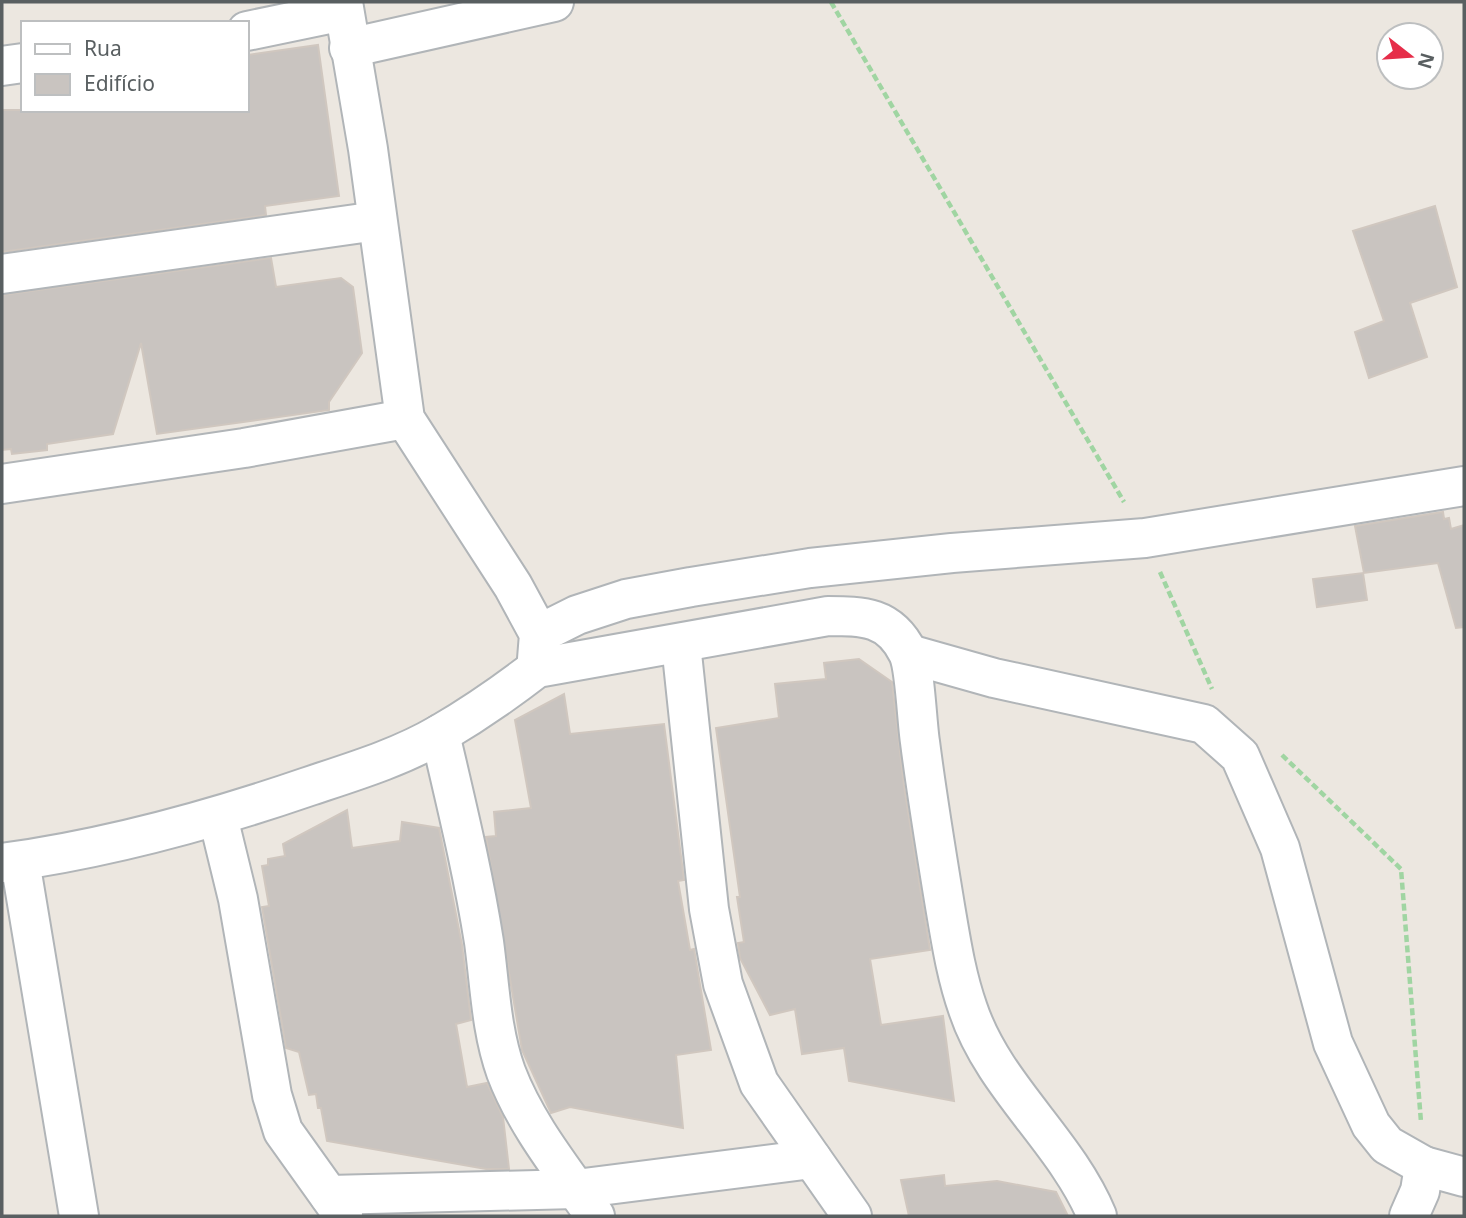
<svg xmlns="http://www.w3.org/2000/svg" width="1466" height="1218" font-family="'Noto Sans',sans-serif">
<rect width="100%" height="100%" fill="#ece7e0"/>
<g fill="#c9c4c0" stroke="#d0c7bf" stroke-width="2">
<path d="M 318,45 L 339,196 L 265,206 L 266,215 L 2,252 L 2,110 L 247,110 L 247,55 Z"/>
<path d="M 1435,206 L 1457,287 L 1410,303 L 1427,357 L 1369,378 L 1355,332 L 1384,321 L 1353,231 Z"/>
<path d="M 271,258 L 276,287 L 341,278 L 353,287 L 362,353 L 329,402 L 329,410 L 157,434 L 141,343 L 113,434 L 47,444 L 47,450 L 12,454 L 11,449 L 2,450 L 2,295 Z"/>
<path d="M 1443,512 L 1444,519 L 1449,518 L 1451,529 L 1464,525 L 1464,627 L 1456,628 L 1438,563 L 1364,573 L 1355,526 Z"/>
<path d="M 1363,573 L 1367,600 L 1317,607 L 1313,579 Z"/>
<path d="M 859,659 L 892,682 L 904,786 L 930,950 L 870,959 L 881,1025 L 943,1016 L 954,1101 L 849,1081 L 844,1048 L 802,1054 L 795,1009 L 770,1015 L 740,958 L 738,943 L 744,942 L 737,897 L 740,897 L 716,728 L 779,718 L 775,684 L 826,679 L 824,663 Z"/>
<path d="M 564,694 L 570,734 L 664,724 L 684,880 L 678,881 L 690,950 L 694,949 L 711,1050 L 676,1055 L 683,1128 L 570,1107 L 551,1113 L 522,1050 L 486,837 L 496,836 L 494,812 L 531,808 L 515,720 Z"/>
<path d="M 347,810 L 352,848 L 400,841 L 402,822 L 439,828 L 462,945 L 471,1020 L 456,1024 L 467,1087 L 487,1083 L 503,1117 L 509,1169 L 486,1169 L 327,1141 L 321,1108 L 318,1108 L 316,1094 L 309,1095 L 299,1052 L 286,1048 L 262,907 L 269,906 L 262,866 L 268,865 L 268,859 L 285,856 L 283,844 Z"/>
<path d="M 944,1175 L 945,1186 L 997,1181 L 1056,1192 L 1068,1216 L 909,1216 L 901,1180 Z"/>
</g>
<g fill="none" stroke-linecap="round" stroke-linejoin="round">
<g stroke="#b1b5b8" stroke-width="42">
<g id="minor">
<path d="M 343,2 L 368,149 L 405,419 L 513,586 L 539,634 L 537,659"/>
<path d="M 247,31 L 344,11"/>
<path d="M 349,48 L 554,2"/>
<path d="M 2,66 L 23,63"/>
<path d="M 2,274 L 377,221"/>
<path d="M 2,484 L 244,448 L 405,419"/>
<path d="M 539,634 L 577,615 L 626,599 L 691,587 L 810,568 L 952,553 L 1145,538 L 1464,486"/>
<path d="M 681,644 L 709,909 L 723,984 L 759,1083 L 852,1216"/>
<path d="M 909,654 L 994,678 L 1204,724 L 1240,756 L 1280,848 L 1333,1043 L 1371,1125 L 1387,1145 L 1424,1166 L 1420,1191 L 1409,1216"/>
<path d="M 440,734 C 456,803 473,872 484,942 C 490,986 491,1030 506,1072 C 526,1125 563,1170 595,1216"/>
<path d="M 218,817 L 238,899 L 272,1095 L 283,1131 L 343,1215"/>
<path d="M 20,861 L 79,1216"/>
<path d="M 2,863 C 105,849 208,821 307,787 C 352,772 399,758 440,734 C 474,714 506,692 537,668 L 828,616 C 863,616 890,616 908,653 C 915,667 917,723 920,742 C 927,797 936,851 945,906 C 951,941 956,975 968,1009 C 994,1087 1066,1141 1097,1216"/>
<path d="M 1424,1166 L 1464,1177"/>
<path d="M 329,1195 L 576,1189 L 812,1159"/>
</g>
</g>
<g stroke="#a0d5a2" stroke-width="4.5" stroke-dasharray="7 3.5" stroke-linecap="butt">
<path d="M 831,2 L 1124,502"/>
<path d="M 1160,572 L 1212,689"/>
<path d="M 1282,755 L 1401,869 L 1421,1122"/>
</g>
<use href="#minor" stroke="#fff" stroke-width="38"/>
</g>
<rect width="1466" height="1218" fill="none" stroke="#595f61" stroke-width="7"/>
<rect x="21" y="21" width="228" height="91" fill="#ffffff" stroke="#bdbfc0" stroke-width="2"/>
<rect x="35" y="44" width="35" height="10" fill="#ffffff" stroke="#bdbfc0" stroke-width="2"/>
<text x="84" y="56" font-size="21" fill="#595f61">Rua</text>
<rect x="35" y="74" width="35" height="21" fill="#c9c4c0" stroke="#bdbfc0" stroke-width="2"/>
<text x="84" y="91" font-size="21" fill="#595f61">Edifício</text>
<g transform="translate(1410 56) rotate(107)"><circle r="33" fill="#ffffff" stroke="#bdbfc0" stroke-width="2"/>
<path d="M0-5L12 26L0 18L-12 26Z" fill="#e62d49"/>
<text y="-10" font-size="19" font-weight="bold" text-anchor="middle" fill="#595f61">N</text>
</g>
</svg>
